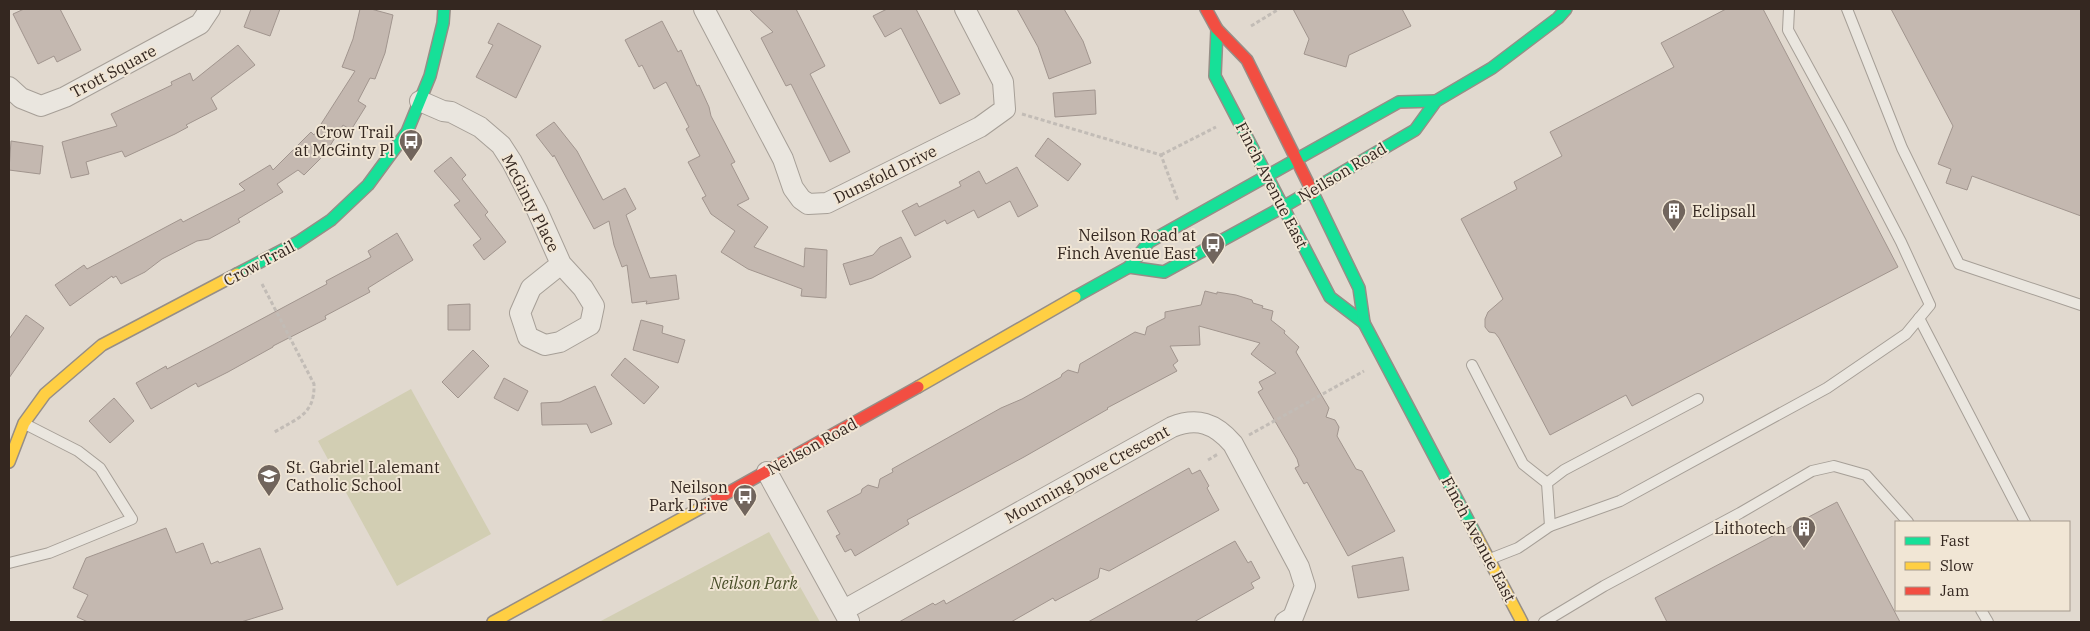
<svg xmlns="http://www.w3.org/2000/svg" width="2090" height="631" font-family="'IBM Plex Serif',serif">
<rect width="100%" height="100%" fill="#e1d9cf"/>
<g fill="#d2ceb3">
<path d="M 411,389 L 491,534 L 397,586 L 318,441 Z"/>
<path d="M 769,532 L 820,622 L 599,622 Z"/>
</g>
<g fill="#c4b8b0" stroke="#a1958e">
<path d="M 24,9 L 60,9 L 81,50 L 57,62 L 54,56 L 38,64 L 13,14 Z"/>
<path d="M 251,9 L 280,9 L 270,36 L 244,27 Z"/>
<path d="M 360,9 L 371,9 L 393,15 L 385,53 L 375,79 L 370,78 L 358,101 L 366,106 L 351,130 L 343,125 L 328,149 L 329,150 L 304,175 L 298,170 L 277,184 L 283,192 L 238,219 L 240,222 L 209,239 L 197,241 L 162,259 L 145,272 L 121,284 L 116,276 L 113,278 L 112,276 L 70,306 L 55,285 L 84,265 L 87,269 L 181,219 L 183,222 L 245,190 L 239,184 L 270,165 L 273,170 L 311,132 L 314,135 L 355,71 L 342,67 L 353,39 Z"/>
<path d="M 749,9 L 796,9 L 825,66 L 810,74 L 850,152 L 830,162 L 791,84 L 786,86 L 761,38 L 773,32 Z"/>
<path d="M 887,9 L 916,9 L 960,94 L 940,104 L 901,28 L 885,37 L 873,16 Z"/>
<path d="M 1017,9 L 1064,9 L 1083,41 L 1091,63 L 1049,79 L 1038,47 Z"/>
<path d="M 1293,9 L 1402,9 L 1411,26 L 1349,55 L 1346,67 L 1304,54 L 1309,39 Z"/>
<path d="M 1726,9 L 1763,9 L 1898,267 L 1632,406 L 1626,395 L 1550,435 L 1499,338 L 1495,333 L 1489,332 L 1485,327 L 1485,319 L 1488,312 L 1503,299 L 1461,219 L 1517,189 L 1514,182 L 1562,156 L 1550,132 L 1674,67 L 1661,43 Z"/>
<path d="M 1891,9 L 2081,9 L 2081,216 L 1972,176 L 1967,190 L 1946,183 L 1951,169 L 1938,164 L 1953,126 Z"/>
<path d="M 662,21 L 678,52 L 681,50 L 697,86 L 699,85 L 709,107 L 711,116 L 735,162 L 731,164 L 749,199 L 737,205 L 768,227 L 754,247 L 804,267 L 805,248 L 827,250 L 826,298 L 801,296 L 802,289 L 748,269 L 721,252 L 735,231 L 711,214 L 702,198 L 706,196 L 688,162 L 700,156 L 686,129 L 689,127 L 666,82 L 654,89 L 642,65 L 639,67 L 625,40 Z"/>
<path d="M 498,23 L 541,46 L 516,98 L 476,77 L 493,45 L 488,43 Z"/>
<path d="M 238,45 L 255,65 L 211,98 L 217,109 L 186,125 L 188,127 L 175,134 L 125,157 L 122,151 L 86,162 L 89,174 L 71,178 L 62,142 L 117,126 L 111,114 L 172,85 L 171,82 L 190,73 L 193,81 Z"/>
<path d="M 1095,90 L 1096,114 L 1055,117 L 1053,93 Z"/>
<path d="M 554,122 L 577,151 L 603,200 L 625,188 L 636,209 L 626,215 L 650,278 L 676,275 L 679,299 L 646,304 L 647,301 L 632,303 L 627,265 L 622,267 L 614,245 L 609,221 L 594,229 L 554,155 L 553,157 L 536,135 Z"/>
<path d="M 1048,138 L 1081,164 L 1068,181 L 1035,156 Z"/>
<path d="M 11,141 L 43,146 L 40,174 L 9,170 Z"/>
<path d="M 451,157 L 466,175 L 462,179 L 488,212 L 485,215 L 506,242 L 484,260 L 473,245 L 481,239 L 454,205 L 460,201 L 434,171 Z"/>
<path d="M 1017,167 L 1038,206 L 1018,217 L 1010,201 L 978,218 L 974,210 L 947,224 L 945,220 L 915,236 L 902,211 L 917,203 L 919,207 L 961,186 L 959,182 L 979,171 L 986,184 Z"/>
<path d="M 397,233 L 413,260 L 368,288 L 370,292 L 325,316 L 326,319 L 273,346 L 273,347 L 228,372 L 198,387 L 196,383 L 151,409 L 136,383 L 166,366 L 167,369 L 213,345 L 327,284 L 326,281 L 371,257 L 368,251 Z"/>
<path d="M 901,237 L 911,257 L 872,278 L 850,285 L 843,264 L 873,255 L 880,247 Z"/>
<path d="M 1205,291 L 1217,294 L 1217,292 L 1236,295 L 1252,300 L 1253,303 L 1263,306 L 1262,308 L 1273,311 L 1271,320 L 1285,331 L 1284,333 L 1299,347 L 1296,352 L 1329,408 L 1326,417 L 1335,420 L 1339,427 L 1337,436 L 1356,469 L 1362,471 L 1395,531 L 1348,556 L 1307,482 L 1304,484 L 1295,468 L 1299,466 L 1297,459 L 1258,392 L 1263,389 L 1259,382 L 1276,373 L 1251,354 L 1260,343 L 1199,326 L 1200,345 L 1170,346 L 1178,361 L 1173,365 L 1177,371 L 1107,408 L 1108,409 L 1024,457 L 907,520 L 909,524 L 855,556 L 851,549 L 845,552 L 836,536 L 840,534 L 827,511 L 861,493 L 862,489 L 868,485 L 878,488 L 880,479 L 893,472 L 892,469 L 1001,408 L 1022,399 L 1061,377 L 1062,374 L 1068,370 L 1078,373 L 1080,364 L 1135,332 L 1145,335 L 1147,327 L 1165,318 L 1165,312 L 1201,305 Z"/>
<path d="M 470,304 L 470,330 L 448,330 L 448,305 Z"/>
<path d="M 26,315 L 44,328 L 9,378 L 9,339 Z"/>
<path d="M 641,320 L 663,326 L 662,333 L 685,340 L 678,363 L 633,350 Z"/>
<path d="M 473,350 L 489,366 L 458,398 L 442,382 Z"/>
<path d="M 625,358 L 659,387 L 644,404 L 611,375 Z"/>
<path d="M 504,378 L 528,391 L 518,411 L 494,398 Z"/>
<path d="M 595,386 L 612,424 L 591,433 L 587,424 L 542,425 L 541,403 L 560,402 Z"/>
<path d="M 114,398 L 134,421 L 110,443 L 89,421 Z"/>
<path d="M 1189,468 L 1192,474 L 1200,470 L 1209,486 L 1207,488 L 1219,510 L 1109,571 L 1100,568 L 1098,578 L 1055,601 L 1053,598 L 1011,622 L 899,622 L 933,603 L 935,605 L 944,600 L 946,604 Z"/>
<path d="M 1837,502 L 1900,622 L 1667,622 L 1655,598 Z"/>
<path d="M 166,528 L 176,553 L 203,543 L 211,564 L 218,561 L 219,563 L 260,548 L 283,609 L 241,622 L 88,622 L 77,617 L 88,595 L 73,588 L 86,558 Z"/>
<path d="M 1235,541 L 1248,563 L 1251,561 L 1260,578 L 1251,583 L 1254,588 L 1194,622 L 1088,622 Z"/>
<path d="M 1403,557 L 1409,590 L 1358,598 L 1352,566 Z"/>
</g>
<g fill="none" stroke-linecap="round" stroke-linejoin="round">
<g stroke="#a69f97" stroke-width="12">
<g id="lane">
<path d="M 1847,9 L 1902,148 L 1959,264 L 2081,305"/>
<path d="M 1919,318 L 2025,522"/>
<path d="M 1472,365 L 1523,464 L 1547,483"/>
<path d="M 1550,526 L 1547,483 L 1564,470 L 1698,399"/>
<path d="M 1490,559 L 1518,548 L 1550,526 L 1620,501 L 1827,388 L 1906,334 L 1930,305 L 1901,242 L 1841,127 L 1788,30 L 1789,9"/>
<path d="M 9,563 L 49,553 L 132,519 L 100,468 L 78,451 L 25,424"/>
<path d="M 1981,610 L 1988,622"/>
<path d="M 1544,622 L 1604,586 L 1740,513 L 1812,471 L 1834,466 L 1866,475 L 1908,522"/>
</g>
</g>
<g stroke="#a69f97" stroke-width="22">
<g id="street">
<path d="M 704,9 L 783,159 L 793,188 L 801,199 L 808,204 L 827,203 L 980,127 L 1005,109 L 1003,82 L 965,9"/>
<path d="M 9,87 L 21,98 L 41,106 L 65,97 L 200,24 L 210,9"/>
<path d="M 420,101 L 443,111 L 451,112 L 480,127 L 501,145 L 512,162 L 537,210 L 561,264 L 583,288 L 594,306 L 590,325 L 560,342 L 545,345 L 528,337 L 520,313 L 531,288 L 561,264"/>
<path d="M 767,472 L 849,621"/>
<path d="M 844,610 L 1172,427 C 1197,417 1215,423 1233,444 L 1299,567 L 1305,586 L 1293,617 L 1285,622"/>
</g>
</g>
<g stroke="#968e87" stroke-width="14">
<g id="fast">
<path d="M 1217,29 L 1215,76 L 1330,297 L 1364,323"/>
<path d="M 1313,193 L 1359,288 L 1364,323 L 1476,535"/>
<path d="M 1129,267 L 1164,272 L 1283,207 L 1415,130 L 1436,101 L 1492,68 L 1558,18 L 1566,9"/>
<path d="M 237,274 L 298,242 L 331,220 L 368,185 L 407,132 L 430,76 L 443,23 L 444,9"/>
<path d="M 1075,297 L 1129,267 L 1149,242 L 1399,102 L 1436,101"/>
</g>
</g>
<g stroke="#968e87" stroke-width="14">
<g id="slow">
<path d="M 918,387 L 1075,297"/>
<path d="M 9,462 L 24,423 L 45,394 L 102,345 L 237,274"/>
<path d="M 1476,535 L 1522,622"/>
<path d="M 493,622 L 708,504"/>
</g>
</g>
<g stroke="#968e87" stroke-width="14">
<g id="jam">
<path d="M 1206,9 L 1217,29 L 1247,60 L 1313,193"/>
<path d="M 708,504 L 918,387"/>
</g>
</g>
<g stroke="#c2bcb6" stroke-width="3" stroke-dasharray="4 2.5" stroke-linecap="butt">
<path d="M 1251,26 L 1279,9"/>
<path d="M 1022,114 L 1161,155 L 1178,201"/>
<path d="M 1161,155 L 1216,127"/>
<path d="M 262,284 L 314,384 C 315,415 297,418 273,433"/>
<path d="M 1249,435 L 1364,371"/>
<path d="M 1208,460 L 1218,454"/>
</g>
<use href="#lane" stroke="#eae6df" stroke-width="10"/>
<use href="#street" stroke="#eae6df" stroke-width="20"/>
<use href="#fast" stroke="#16e098" stroke-width="11"/>
<use href="#slow" stroke="#ffcf43" stroke-width="11"/>
<use href="#jam" stroke="#f24e42" stroke-width="11"/>
</g>
<defs>
<g id="bus-pin" transform="scale(1.25)"><path d="M0 17L-7.5 6A9.5 9.5 0 1 1 7.5 6Z" fill="#71655d" stroke="#f1e6d5"/><path d="M-5-6H5V4H4V6H2V4H-2V6H-4V4H-5ZM-3.5-4V0h7V-4ZM-3.5 1.2v1.5H-2V1.2ZM2 1.2v1.5H3.5V1.2Z" fill="#fff"/></g>
<g id="building-pin" transform="scale(1.25)"><path d="M0 17L-7.5 6A9.5 9.5 0 1 1 7.5 6Z" fill="#71655d" stroke="#f1e6d5"/><path d="M-4-6H4V6H1V3H-1V6H-4ZM-2.5-4.3h1.7v1.8h-1.7ZM.8-4.3h1.7v1.8H.8ZM-2.5-1h1.7V.8h-1.7ZM.8-1h1.7V.8H.8Z" fill="#fff"/></g>
<g id="school-pin" transform="scale(1.25)"><path d="M0 17L-7.5 6A9.5 9.5 0 1 1 7.5 6Z" fill="#71655d" stroke="#f1e6d5"/><path d="M0-5L7-2L0 1L-7-2ZM-4 1L0 2.5L4 1V4Q0 6-4 4Z" fill="#fff"/></g>
</defs>
<g fill-rule="evenodd">
<use href="#bus-pin" x="411" y="141"/>
<use href="#building-pin" x="1674" y="211"/>
<use href="#bus-pin" x="1213" y="244"/>
<use href="#school-pin" x="269" y="476"/>
<use href="#bus-pin" x="745" y="496"/>
<use href="#building-pin" x="1804" y="528"/>
</g>
<g text-anchor="middle" stroke-width="4" stroke-linejoin="round" paint-order="stroke">
<g font-size="16" fill="#342720" stroke="#f1e6d5">
<text transform="translate(113 71) rotate(-28)" y="6">Trott Square</text>
<text transform="translate(1342 172) rotate(-31)" y="6">Neilson Road</text>
<text transform="translate(885 174) rotate(-26)" y="6">Dunsfold Drive</text>
<text transform="translate(1272 185) rotate(63)" y="6">Finch Avenue East</text>
<text transform="translate(531 203) rotate(63)" y="6">McGinty Place</text>
<text transform="translate(259 263) rotate(-28)" y="6">Crow Trail</text>
<text transform="translate(812 446) rotate(-29)" y="6">Neilson Road</text>
<text transform="translate(1087 474) rotate(-29)" y="6">Mourning Dove Crescent</text>
<text transform="translate(1479 539) rotate(62)" y="6">Finch Avenue East</text>
</g>
<g font-size="16" fill="#342720" stroke="#f1e6d5" text-anchor="end">
<text x="394" y="138">Crow Trail<tspan x="394" dy="18">at McGinty Pl</tspan></text>
<text x="1692" y="217" text-anchor="start">Eclipsall</text>
<text x="1196" y="241">Neilson Road at<tspan x="1196" dy="18">Finch Avenue East</tspan></text>
<text x="286" y="473" text-anchor="start">St. Gabriel Lalemant<tspan x="286" dy="18">Catholic School</tspan></text>
<text x="728" y="493">Neilson<tspan x="728" dy="18">Park Drive</tspan></text>
<text x="1786" y="534">Lithotech</text>
</g>
<g font-size="16" font-style="italic" fill="#494e29" stroke="#f1e6d5">
<text x="754" y="589">Neilson Park</text>
</g>
</g>
<rect width="2090" height="631" fill="none" stroke="#342720" stroke-width="20"/>
<rect x="1895" y="521" width="175" height="90" fill="#f1e6d5" stroke="#a59a8d"/>
<rect x="1905" y="537" width="25" height="8" fill="#16e098" stroke="#a59a8d"/>
<text x="1940" y="546" font-size="15" fill="#342720">Fast</text>
<rect x="1905" y="562" width="25" height="8" fill="#ffcf43" stroke="#a59a8d"/>
<text x="1940" y="571" font-size="15" fill="#342720">Slow</text>
<rect x="1905" y="587" width="25" height="8" fill="#f24e42" stroke="#a59a8d"/>
<text x="1940" y="596" font-size="15" fill="#342720">Jam</text>
</svg>
